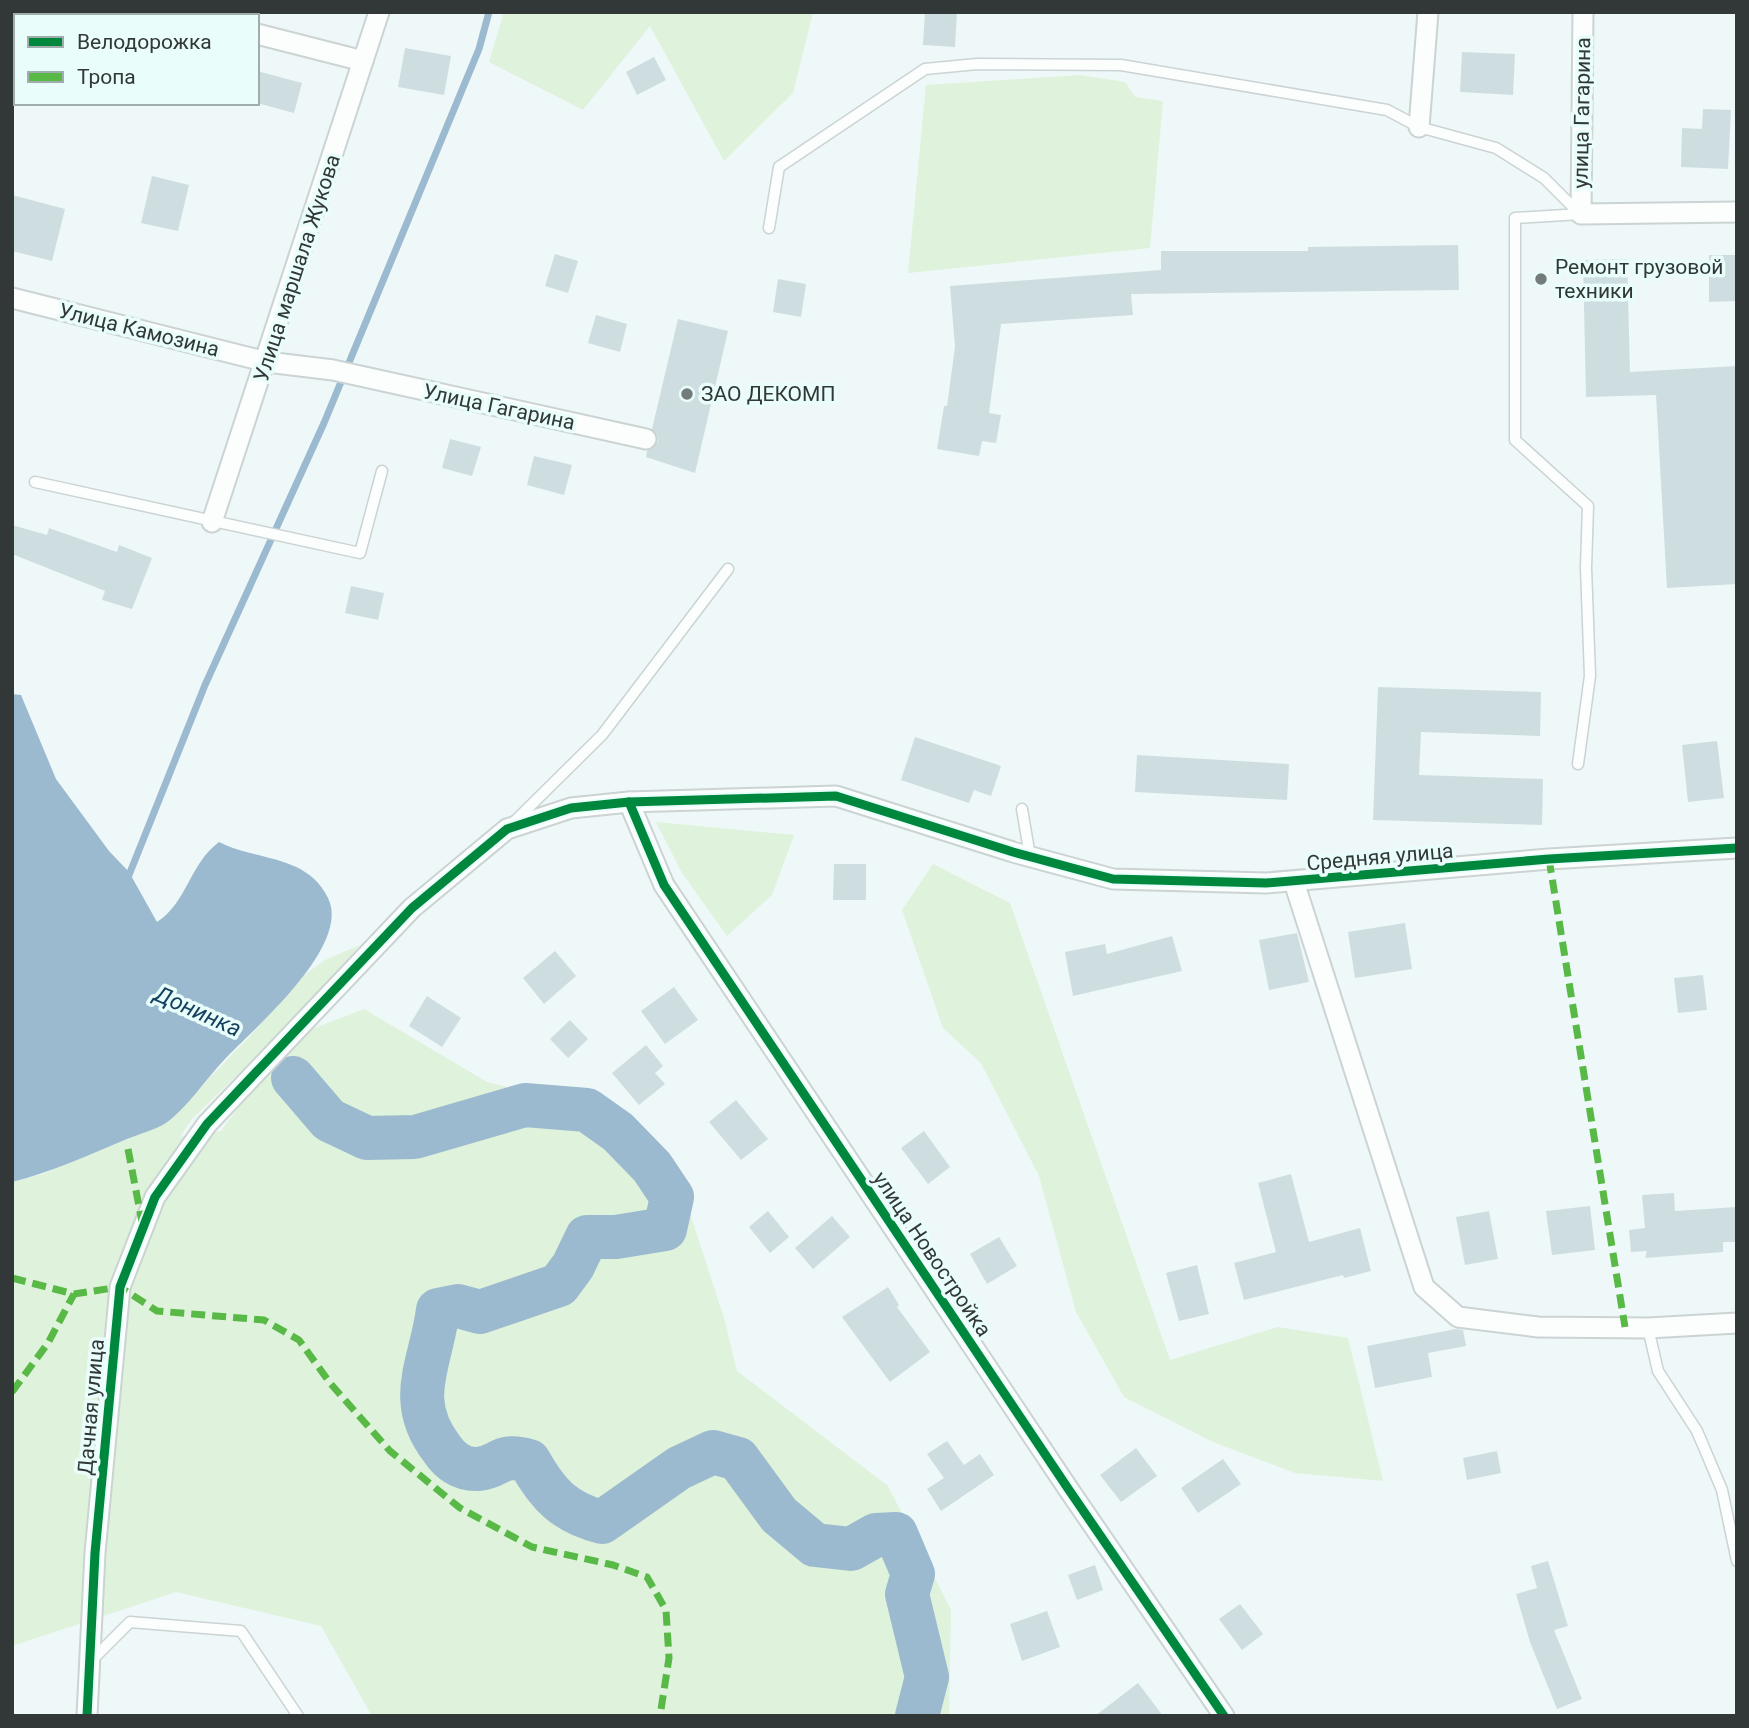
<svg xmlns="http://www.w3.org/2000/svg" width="1749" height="1728" font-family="Roboto,sans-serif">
<rect width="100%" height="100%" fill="#eef8f8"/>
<g fill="#dff2db">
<path d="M 504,12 L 813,12 L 793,93 L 724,161 L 650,26 L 583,110 L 489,62 Z"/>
<path d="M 1080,75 L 1125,82 L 1135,97 L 1163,101 L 1150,248 L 908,273 L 926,85 Z"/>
<path d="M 656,822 L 794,835 L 772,895 L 727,936 L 682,873 Z"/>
<path d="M 933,864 L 1010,903 L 1170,1360 L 1278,1327 L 1348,1338 L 1383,1481 L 1295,1473 L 1213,1442 L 1124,1397 L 1076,1312 L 1039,1176 L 981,1063 L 943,1028 L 902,910 Z"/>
<path d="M 360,945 L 309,1005 L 191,1120 L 180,1137 L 221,1131 L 252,1089 L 307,1031 L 364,1009 L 487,1082 L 634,1118 L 682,1189 L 724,1318 L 737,1371 L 888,1486 L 951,1610 L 949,1716 L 372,1716 L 321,1626 L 176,1592 L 12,1646 L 12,1182 L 43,1174 L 166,1123 L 251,1035 L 303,976 L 325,960 Z"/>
</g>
<path fill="#9cbacf" d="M 12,694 L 21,695 L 56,779 L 109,851 L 129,872 L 157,922 C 187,903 190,863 219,842 C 256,861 307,854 328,898 C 352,946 253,1029 224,1060 C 206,1079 186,1109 166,1123 C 155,1130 139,1134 127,1139 C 89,1155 52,1172 12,1182 Z"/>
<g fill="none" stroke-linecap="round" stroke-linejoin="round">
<path stroke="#9cbacf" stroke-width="7" d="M 127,880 L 205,685 L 324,423 L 479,49 L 489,12"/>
<path stroke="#9cbacf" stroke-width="44" d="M 293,1078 L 329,1120 L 367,1138 L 415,1137 L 525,1105 L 587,1110 L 618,1132 L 652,1167 L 672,1197 L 665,1229 L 616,1237 L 587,1237 L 573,1266 L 559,1285 L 480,1312 L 458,1306 L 438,1310 C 431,1364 404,1400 442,1449 C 450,1461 462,1470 478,1469 C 501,1467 499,1452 529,1461 C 548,1495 564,1512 602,1522 L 679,1468 L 713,1452 L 738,1459 L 779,1515 L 815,1545 L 851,1549 L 876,1535 L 896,1534 L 913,1574 L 907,1594 L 927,1677 L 917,1716"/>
</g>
<g fill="#cedee0">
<path d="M 925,12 L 957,12 L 955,47 L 923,45 Z"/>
<path d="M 405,48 L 451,56 L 444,95 L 398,87 Z"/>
<path d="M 1462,52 L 1515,54 L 1513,95 L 1460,92 Z"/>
<path d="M 654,57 L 666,80 L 637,95 L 626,72 Z"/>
<path d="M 257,71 L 302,83 L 294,113 L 257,103 Z"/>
<path d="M 1703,109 L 1731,110 L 1728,169 L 1681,167 L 1682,128 L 1702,129 Z"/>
<path d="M 152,176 L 189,185 L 178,231 L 141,223 Z"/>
<path d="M 12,195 L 65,209 L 52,261 L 12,251 Z"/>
<path d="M 1458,245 L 1459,290 L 1131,294 L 1133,315 L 1001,324 L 989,413 L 1001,415 L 996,443 L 982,441 L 979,456 L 937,449 L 944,406 L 947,406 L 955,347 L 950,286 L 1161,270 L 1161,251 L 1308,251 L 1308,247 Z"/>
<path d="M 555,254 L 578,261 L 568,293 L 545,286 Z"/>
<path d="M 1709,255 L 1737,255 L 1737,301 L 1709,302 Z"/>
<path d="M 1627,259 L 1630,372 L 1737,366 L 1737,584 L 1667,588 L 1656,395 L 1586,397 L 1583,260 Z"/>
<path d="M 778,279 L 806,284 L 801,317 L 773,312 Z"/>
<path d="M 596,315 L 627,324 L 620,352 L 588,343 Z"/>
<path d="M 678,319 L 728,331 L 695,473 L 646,457 L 647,451 L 658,442 L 657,435 L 652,429 Z"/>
<path d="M 450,439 L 481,447 L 472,476 L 442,468 Z"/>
<path d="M 534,456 L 572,465 L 564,495 L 527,485 Z"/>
<path d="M 12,525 L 47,535 L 49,528 L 117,552 L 119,545 L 152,558 L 132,609 L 102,600 L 105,591 L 12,554 Z"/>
<path d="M 351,586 L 384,593 L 378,620 L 345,613 Z"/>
<path d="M 1378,687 L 1541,692 L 1540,736 L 1421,732 L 1419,775 L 1543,779 L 1542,825 L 1373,820 Z"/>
<path d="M 915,737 L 1001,766 L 991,796 L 974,790 L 969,803 L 901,780 Z"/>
<path d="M 1717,741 L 1724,798 L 1688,802 L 1682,745 Z"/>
<path d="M 1137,755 L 1289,764 L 1287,800 L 1135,792 Z"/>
<path d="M 834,864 L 866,864 L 866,900 L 833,900 Z"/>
<path d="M 1405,923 L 1412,969 L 1355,978 L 1348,932 Z"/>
<path d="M 1297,933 L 1309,982 L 1269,990 L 1259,940 Z"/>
<path d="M 1172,936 L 1182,971 L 1073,996 L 1065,952 L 1105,944 L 1107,954 Z"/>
<path d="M 555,951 L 576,976 L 544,1004 L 523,978 Z"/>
<path d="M 1703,975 L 1707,1010 L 1678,1013 L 1674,978 Z"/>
<path d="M 674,987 L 698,1020 L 665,1044 L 641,1011 Z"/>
<path d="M 427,996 L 461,1018 L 442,1047 L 409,1026 Z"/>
<path d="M 570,1020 L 588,1039 L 568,1058 L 550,1039 Z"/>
<path d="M 646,1045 L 663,1066 L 655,1073 L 665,1084 L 639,1105 L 612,1073 Z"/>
<path d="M 736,1100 L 768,1139 L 741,1160 L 709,1122 Z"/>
<path d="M 924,1131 L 950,1167 L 928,1184 L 901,1148 Z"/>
<path d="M 1291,1174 L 1309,1242 L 1360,1228 L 1371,1271 L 1344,1278 L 1343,1275 L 1244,1300 L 1234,1263 L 1276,1252 L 1258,1183 Z"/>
<path d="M 1674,1193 L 1675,1211 L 1737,1207 L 1737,1242 L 1723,1242 L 1723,1252 L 1645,1258 L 1647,1251 L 1631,1252 L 1629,1230 L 1645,1228 L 1642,1195 Z"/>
<path d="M 1590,1206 L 1595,1250 L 1552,1255 L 1546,1211 Z"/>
<path d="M 768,1211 L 789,1237 L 770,1253 L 749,1227 Z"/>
<path d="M 1489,1211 L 1498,1259 L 1465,1265 L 1456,1217 Z"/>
<path d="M 832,1216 L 850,1237 L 813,1269 L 795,1248 Z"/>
<path d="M 999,1237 L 1017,1266 L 987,1284 L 970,1254 Z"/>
<path d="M 1197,1265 L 1209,1314 L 1179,1321 L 1166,1273 Z"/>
<path d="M 888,1287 L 899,1305 L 897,1307 L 930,1352 L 890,1382 L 842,1317 Z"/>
<path d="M 1456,1329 L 1463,1330 L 1466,1346 L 1428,1353 L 1432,1377 L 1375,1388 L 1367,1346 Z"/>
<path d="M 947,1441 L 964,1465 L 980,1454 L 994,1475 L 941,1511 L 927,1489 L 944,1478 L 927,1454 Z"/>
<path d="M 1136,1448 L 1157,1476 L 1121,1502 L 1100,1475 Z"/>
<path d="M 1497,1451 L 1501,1473 L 1467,1480 L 1463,1458 Z"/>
<path d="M 1223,1459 L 1241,1484 L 1198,1513 L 1181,1488 Z"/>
<path d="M 1548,1561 L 1568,1626 L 1554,1630 L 1582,1699 L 1557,1709 L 1530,1642 L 1516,1594 L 1537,1588 L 1531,1566 Z"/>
<path d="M 1095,1565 L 1103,1590 L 1077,1600 L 1068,1575 Z"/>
<path d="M 1240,1604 L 1263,1634 L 1242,1650 L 1219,1619 Z"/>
<path d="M 1047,1611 L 1060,1647 L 1022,1661 L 1010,1624 Z"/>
<path d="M 1138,1683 L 1163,1716 L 1095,1716 Z"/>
</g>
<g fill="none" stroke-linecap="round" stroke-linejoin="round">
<g stroke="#cbd3d3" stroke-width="13">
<g id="lane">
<path d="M 769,228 L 779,167 L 925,69 L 977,64 L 1121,65 L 1387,110 L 1419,127 L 1496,148 L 1544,178 L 1580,214"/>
<path d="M 35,482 L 360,553 L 382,471"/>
<path d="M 1578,764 L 1590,676 L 1586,568 L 1588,506 L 1515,440 L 1515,218 L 1581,214"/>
<path d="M 1022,809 L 1030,856"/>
<path d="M 515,821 L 602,735 L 728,569"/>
<path d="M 1648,1328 L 1658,1371 L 1697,1431 L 1722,1490 L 1737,1561"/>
<path d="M 90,1662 L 130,1622 L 241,1631 L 298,1716"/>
</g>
</g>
<g stroke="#cbd3d3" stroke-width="23">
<g id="street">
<path d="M 173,12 L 187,16"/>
<path d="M 1583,12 L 1581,214 L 1737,212"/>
<path d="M 257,34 L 363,61"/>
<path d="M 1419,127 L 1428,12"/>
<path d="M 12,298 L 267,362 L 333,370 L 646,439"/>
<path d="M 212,522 L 379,12"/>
<path d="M 629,802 L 664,885 L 1069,1490 L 1224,1716"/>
<path d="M 1294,882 L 1424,1287 L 1458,1317 L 1538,1327 L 1648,1328 L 1737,1323"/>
<path d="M 87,1716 L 95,1553 L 120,1287 L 155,1197 L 207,1124 L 412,908 L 507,829 L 571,808 L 629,802 L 836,796 L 1013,852 L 1113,879 L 1266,883 L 1549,859 L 1737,848"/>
</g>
</g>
<use href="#lane" stroke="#fcfefe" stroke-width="10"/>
<use href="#street" stroke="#fcfefe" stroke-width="19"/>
<g stroke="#58b947" stroke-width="7" stroke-dasharray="14 7" stroke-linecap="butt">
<path d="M 1549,859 L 1625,1327"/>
<path d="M 128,1149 L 142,1222"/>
<path d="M 12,1278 L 74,1294 L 120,1287 L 157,1311 L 264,1320 L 299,1340 L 330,1383 L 390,1451 L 460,1508 L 532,1547 L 613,1565 L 647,1577 L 666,1610 L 669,1658 L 660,1716"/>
<path d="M 12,1392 L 48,1343 L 74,1294"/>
</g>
<g stroke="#e9fdfb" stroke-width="13">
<g id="cycleway">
<path d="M 629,802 L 664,885 L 1069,1490 L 1224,1716"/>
<path d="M 87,1716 L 95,1553 L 120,1287 L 155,1197 L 207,1124 L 412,908 L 507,829 L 571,808 L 629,802 L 836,796 L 1013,852 L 1113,879 L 1266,883 L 1549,859 L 1737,848"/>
</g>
</g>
<use href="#cycleway" stroke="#00873e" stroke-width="9"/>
</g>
<g fill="#737b7b" stroke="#e9fdfb" stroke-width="2.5">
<circle cx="1541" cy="279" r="7"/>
<circle cx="687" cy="394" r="7"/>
</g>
<g text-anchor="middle" stroke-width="7" stroke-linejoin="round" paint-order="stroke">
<g font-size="21" fill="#313837" stroke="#e9fdfb">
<text transform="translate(1582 113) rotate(-89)" y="7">улица Гагарина</text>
<text transform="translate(297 268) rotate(-72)" y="7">Улица маршала Жукова</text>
<text transform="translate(139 330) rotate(14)" y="7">Улица Камозина</text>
<text transform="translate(499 407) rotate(12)" y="7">Улица Гагарина</text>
<text transform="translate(1380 857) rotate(-5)" y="7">Средняя улица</text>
<text transform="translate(932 1254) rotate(56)" y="7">улица Новостройка</text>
<text transform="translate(91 1407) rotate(-85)" y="7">Дачная улица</text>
</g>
<g font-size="21" fill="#313837" stroke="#e9fdfb" text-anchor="start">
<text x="1555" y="274">Ремонт грузовой<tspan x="1555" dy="24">техники</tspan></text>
<text x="701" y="401">ЗАО ДЕКОМП</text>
</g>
<g font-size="23" font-style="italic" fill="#144160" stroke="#e9fdfb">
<text transform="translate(198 1011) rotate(24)" y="8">Донинка</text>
</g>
</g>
<rect width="1749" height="1728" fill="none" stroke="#313837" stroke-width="28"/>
<rect x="14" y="14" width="245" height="91" fill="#e9fdfb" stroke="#9faead" stroke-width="2"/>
<rect x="28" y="37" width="35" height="10" fill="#00873e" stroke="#9faead" stroke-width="2"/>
<text x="77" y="49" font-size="21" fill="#313837">Велодорожка</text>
<rect x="28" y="72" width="35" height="10" fill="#58b947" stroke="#9faead" stroke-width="2"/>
<text x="77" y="84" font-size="21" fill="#313837">Тропа</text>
</svg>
